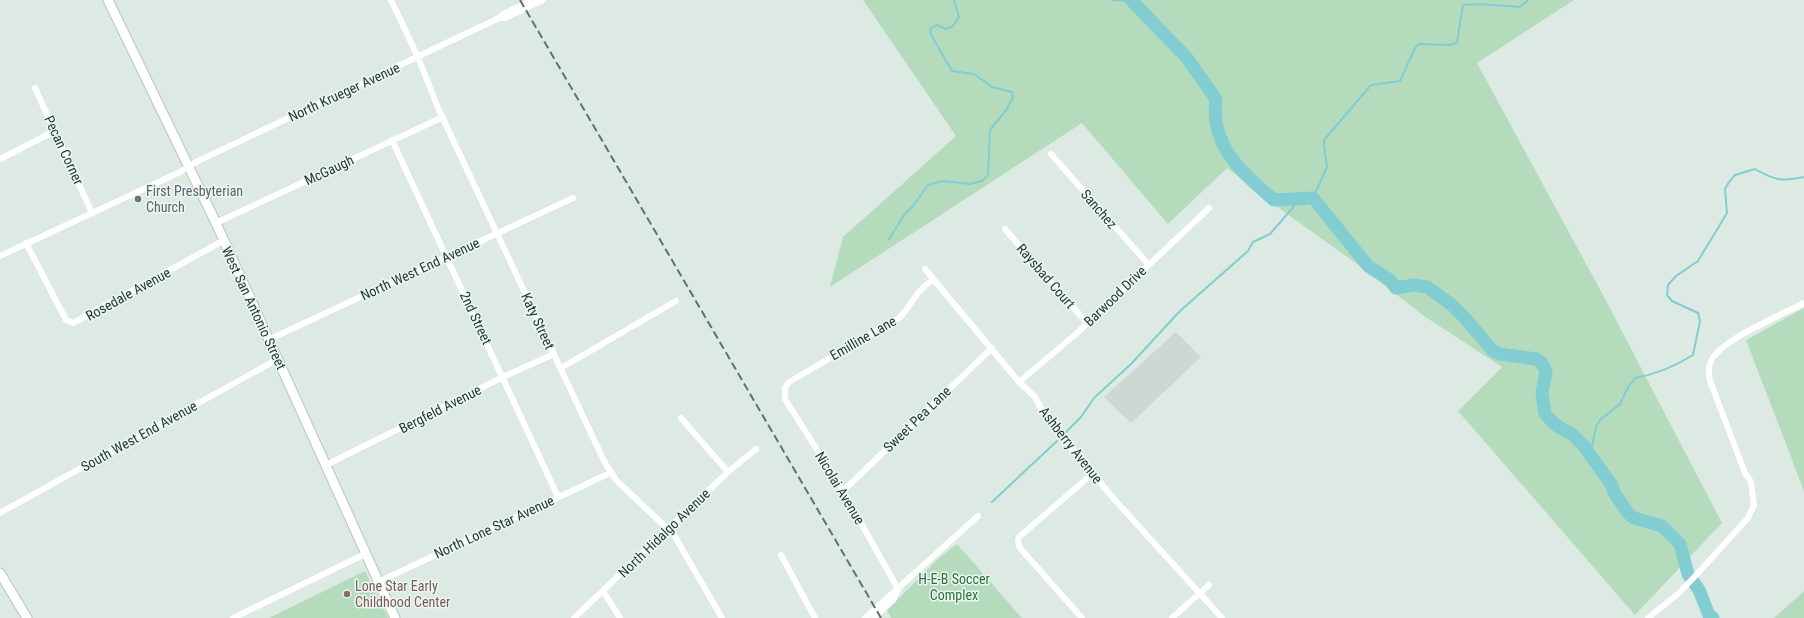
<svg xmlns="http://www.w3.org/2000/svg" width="1804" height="618" font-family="'Roboto Condensed',sans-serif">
<rect width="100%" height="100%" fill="#ddeae3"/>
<path fill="#cbd9d2" d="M 1176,332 L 1201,357 L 1131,423 L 1104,397 Z"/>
<g fill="#b4dcbc">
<path d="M 863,0 L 1574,0 L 1477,63 L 1603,295 L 1722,523 L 1635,615 L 1458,411 L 1502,367 L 1424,316 L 1357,264 L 1276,206 L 1227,168 L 1168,224 L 1082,123 L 830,287 L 843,237 L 956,136 Z"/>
<path d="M 1804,308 L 1804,491 L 1746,340 Z"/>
<path d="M 957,544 L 1022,618 L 891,618 L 887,610 L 940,557 Z"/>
<path d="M 365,571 L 388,618 L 269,618 Z"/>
<path d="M 1804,591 L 1804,618 L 1774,618 Z"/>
</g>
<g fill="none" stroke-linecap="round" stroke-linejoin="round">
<g stroke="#81cdd2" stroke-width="2">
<path d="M 1112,0 L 1131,1"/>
<path d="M 1313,198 L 1327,167 L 1324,146 L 1324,140 L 1371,85 L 1400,81 L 1416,46 L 1419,44 L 1451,45 L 1457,42 L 1463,5 L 1481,4 L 1520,7 L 1528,0"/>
<path d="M 889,239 L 904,215 L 913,206 L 928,185 L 942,181 L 970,184 L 982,181 L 988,175 L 990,130 L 1007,109 L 1013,97 L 1012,92 L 992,87 L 974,74 L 952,71 L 931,35 L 930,29 L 937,25 L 946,29 L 953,26 L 959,17 L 954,0"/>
<path d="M 1065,433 L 1081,417 L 1094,398 L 1131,364 L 1180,311 L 1248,251 L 1253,242 L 1270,234 L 1301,198"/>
<path d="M 1590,455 L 1596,427 L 1600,420 L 1620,404 L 1628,387 L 1635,378 C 1657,374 1674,367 1693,355 L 1700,321 L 1698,313 L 1672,301 L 1667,295 L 1668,285 L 1676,276 L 1698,261 L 1727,213 L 1725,189 L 1729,182 L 1735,175 L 1755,169 C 1774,180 1782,182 1804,177"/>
<path d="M 992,502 L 1057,441"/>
</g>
<path stroke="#81cdd2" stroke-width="13" d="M 1131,0 L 1187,58 L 1216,99 C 1210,147 1242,172 1274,200 L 1313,198 L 1368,266 L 1390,280 L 1396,288 L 1414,285 L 1427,287 L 1452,305 L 1464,317 L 1493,351 L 1500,354 L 1536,359 L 1541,362 L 1546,371 L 1542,393 L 1545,414 L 1557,426 L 1573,435 L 1584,446 L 1611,484 L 1615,494 L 1629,514 L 1634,518 L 1662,526 L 1680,544 L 1688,574 L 1699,590 L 1709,615 L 1713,618"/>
<g stroke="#b0cabe" stroke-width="11">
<g id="secondary">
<path d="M 108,0 L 216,223 L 395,618"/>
<path d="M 0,573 L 27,618"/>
</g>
</g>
<g stroke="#fff" stroke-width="6">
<path d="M 391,0 L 418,57 L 438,108 L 605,463 L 616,480 L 674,535 L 722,618"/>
<path d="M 499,18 L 505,18 L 543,0"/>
<path d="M 35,88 L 92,213"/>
<path d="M 392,140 L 558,497"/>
<path d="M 1051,154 L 1148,264"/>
<path d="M 0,159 L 55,131"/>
<path d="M 216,223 L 443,117"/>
<path d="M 1005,229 L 1087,323"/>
<path d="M 26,243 L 66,320 L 73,323 L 223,241"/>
<path d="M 0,256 L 180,172 L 196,162 L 499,18 L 503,14 L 533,0"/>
<path d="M 925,269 L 1019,382 L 1035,397 L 1046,418 L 1114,499 L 1222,618"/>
<path d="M 268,340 L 573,198"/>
<path d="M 561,368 L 676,301"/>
<path d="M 1019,382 L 1076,334 L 1209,208"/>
<path d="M 681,418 L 728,472"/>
<path d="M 326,465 L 503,377 L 554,354"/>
<path d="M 843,491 L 992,348"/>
<path d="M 0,513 L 278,359"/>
<path d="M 781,555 L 815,618"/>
<path d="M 378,582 L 610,473"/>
<path d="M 898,589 L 843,491 L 785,399 L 785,388 L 789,382 L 899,318 C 913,304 915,291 933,280"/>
<path d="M 603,591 L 620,618"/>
<path d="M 233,618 L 365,554"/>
<path d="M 574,618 L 728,472 L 756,449"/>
<path d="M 865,618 L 978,516"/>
<path d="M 874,618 L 894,599 L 898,589"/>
<path d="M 1082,618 L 1020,548 L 1018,541 L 1019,537 L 1092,474"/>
<path d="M 1172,618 L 1209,585"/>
<path d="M 1648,618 L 1679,593 L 1698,573 L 1748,518 L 1754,505 L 1751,482 L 1745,473 L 1710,381 C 1708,372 1708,362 1715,355 C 1731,336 1781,315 1804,303"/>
</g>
<use href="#secondary" stroke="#fff" stroke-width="9"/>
<path stroke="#58766b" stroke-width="2" stroke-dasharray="8 4" stroke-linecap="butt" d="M 520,0 L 881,618"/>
</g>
<circle fill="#6b7280" stroke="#edf6f1" stroke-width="1.5" cx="138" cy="199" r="4"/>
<circle fill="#8d6e63" stroke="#edf6f1" stroke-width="1.5" cx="347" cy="594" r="4"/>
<g text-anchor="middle" stroke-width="3" stroke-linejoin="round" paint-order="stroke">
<g font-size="14" fill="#1e3930" stroke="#edf6f1">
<text transform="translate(344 92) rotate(-25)" y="5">North Krueger Avenue</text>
<text transform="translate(64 150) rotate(65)" y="5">Pecan Corner</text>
<text transform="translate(329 170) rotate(-25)" y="5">McGaugh</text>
<text transform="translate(1099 209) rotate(49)" y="5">Sanchez</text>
<text transform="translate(420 269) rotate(-25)" y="5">North West End Avenue</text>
<text transform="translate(1046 276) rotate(49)" y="5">Raysbad Court</text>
<text transform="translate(128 294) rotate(-29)" y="5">Rosedale Avenue</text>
<text transform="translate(1115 296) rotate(-44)" y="5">Barwood Drive</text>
<text transform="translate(254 308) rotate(65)" y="5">West San Antonio Street</text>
<text transform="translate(476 318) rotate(65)" y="5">2nd Street</text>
<text transform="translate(538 321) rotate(65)" y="5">Katy Street</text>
<text transform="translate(863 338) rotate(-30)" y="5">Emilline Lane</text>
<text transform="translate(440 409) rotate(-27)" y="5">Bergfeld Avenue</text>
<text transform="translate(917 419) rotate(-44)" y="5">Sweet Pea Lane</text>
<text transform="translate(139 436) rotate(-29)" y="5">South West End Avenue</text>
<text transform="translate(1071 445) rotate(52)" y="5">Ashberry Avenue</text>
<text transform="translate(840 488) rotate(59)" y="5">Nicolai Avenue</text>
<text transform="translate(494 527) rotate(-25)" y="5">North Lone Star Avenue</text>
<text transform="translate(664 533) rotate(-44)" y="5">North Hidalgo Avenue</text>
</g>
<g font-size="14" fill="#5b616d" stroke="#edf6f1" text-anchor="start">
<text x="146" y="196">First Presbyterian<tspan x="146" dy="16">Church</tspan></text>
</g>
<g font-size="14" fill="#27723d" stroke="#edf6f1">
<text x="954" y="584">H-E-B Soccer<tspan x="954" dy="16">Complex</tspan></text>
</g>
<g font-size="14" fill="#785e54" stroke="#edf6f1" text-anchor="start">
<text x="355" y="591">Lone Star Early<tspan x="355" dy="16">Childhood Center</tspan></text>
</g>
</g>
</svg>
